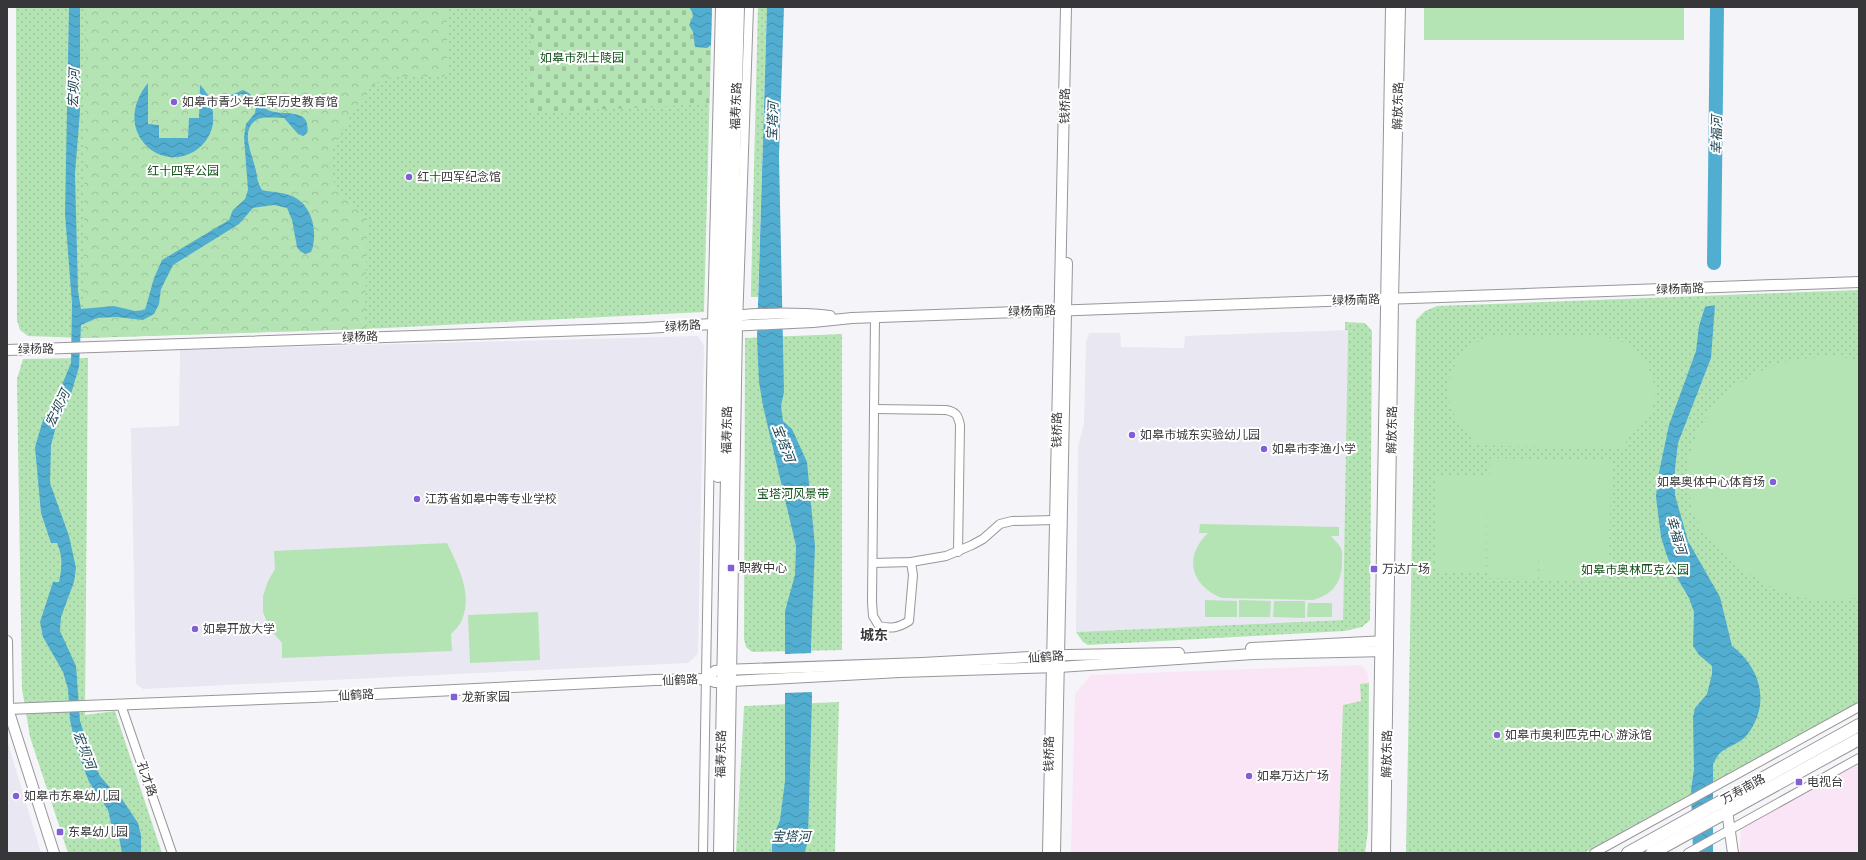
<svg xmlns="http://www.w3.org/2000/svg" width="1866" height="860" font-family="'Noto Sans','Noto Sans SC',sans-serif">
<defs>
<pattern id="green-dots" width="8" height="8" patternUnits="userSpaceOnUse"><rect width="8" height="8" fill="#b4e4b3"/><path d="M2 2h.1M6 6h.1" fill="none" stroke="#9bc49b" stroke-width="1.8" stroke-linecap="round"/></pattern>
<pattern id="forest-crowns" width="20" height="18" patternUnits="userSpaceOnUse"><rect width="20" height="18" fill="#b4e4b3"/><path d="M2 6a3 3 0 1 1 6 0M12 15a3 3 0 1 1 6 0" fill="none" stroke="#9bc49b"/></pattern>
<pattern id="cemetery-stones" width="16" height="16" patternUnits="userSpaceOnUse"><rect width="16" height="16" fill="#b4e4b3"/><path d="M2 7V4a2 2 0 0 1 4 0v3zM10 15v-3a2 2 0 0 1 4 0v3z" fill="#9bc49b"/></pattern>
<pattern id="water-waves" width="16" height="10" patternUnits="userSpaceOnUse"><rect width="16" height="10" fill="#52aed1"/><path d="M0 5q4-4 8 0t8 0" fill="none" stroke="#458eab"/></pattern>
</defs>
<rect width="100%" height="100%" fill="#f5f5f9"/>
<g fill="#f9e5f5">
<path d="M 1361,665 L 1367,672 L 1369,683 L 1360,685 L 1362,701 L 1343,705 L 1338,853 L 1071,853 L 1075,694 L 1091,675 Z"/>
<path d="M 1859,762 L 1859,853 L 1740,853 L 1741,829 Z"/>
</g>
<g fill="#e8e7f2">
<path d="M 1348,330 L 1343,620 L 1076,632 L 1078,447 L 1084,424 L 1086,342 L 1089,333 L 1120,333 L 1121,347 L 1184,348 L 1185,336 Z"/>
<path d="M 698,336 L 704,346 L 698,654 L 688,663 L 143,689 L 136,684 L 131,428 L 179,426 L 180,350 Z"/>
<path d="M 7,740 L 41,853 L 7,853 Z"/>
</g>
<g fill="url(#green-dots)">
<path d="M 16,7 L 712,7 L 704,312 L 365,329 L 83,338 L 28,336 L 20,330 L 17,320 Z"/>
<path d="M 758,7 L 767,7 L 758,297 L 751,297 L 751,289 Z"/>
<path d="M 1859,290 L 1859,704 L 1796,740 L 1693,793 L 1584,853 L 1406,853 L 1416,320 L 1425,311 L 1437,306 Z"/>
<path d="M 1345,322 L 1365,323 L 1372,331 L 1370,620 L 1362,627 L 1345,631 L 1088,645 L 1083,642 L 1076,632 L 1343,620 L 1348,330 L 1345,330 Z"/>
<path d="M 842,334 L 842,650 L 752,652 L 746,647 L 744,639 L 745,338 Z"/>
<path d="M 88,358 L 85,715 L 115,711 L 162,853 L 68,853 L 30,737 L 22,689 L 17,379 L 23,359 Z"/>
<path d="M 1369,683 L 1368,830 L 1365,853 L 1338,853 L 1343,705 L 1361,701 L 1360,684 Z"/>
<path d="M 839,702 L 835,853 L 736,853 L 744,706 Z"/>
</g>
<path fill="url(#forest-crowns)" d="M 86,7 L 447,7 L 447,70 L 444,77 C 424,77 399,74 380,81 C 365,87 337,137 332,153 C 330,159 330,172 332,177 C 335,189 358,210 367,219 L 365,329 L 83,338 Z"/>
<path fill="url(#cemetery-stones)" d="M 531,7 L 712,7 L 709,104 L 529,113 Z"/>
<g fill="#b4e4b3">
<rect x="1424" y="7" width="260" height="33"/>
<path d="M 1496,335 C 1518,336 1539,336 1560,337 C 1576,337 1594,335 1609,338 C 1635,342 1654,366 1655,392 C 1655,412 1643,428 1626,439 L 1626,449 L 1471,445 L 1471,435 C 1431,402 1447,346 1496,335 Z"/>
<path d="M 1821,357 L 1839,357 L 1859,360 L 1859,597 C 1826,606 1786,597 1757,579 C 1735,565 1714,548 1700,526 C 1693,515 1690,498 1688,485 C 1682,428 1731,376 1785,362 C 1796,359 1809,358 1821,357 Z"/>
<path d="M 1490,458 L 1541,459 L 1538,579 L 1487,578 Z"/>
<path d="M 1541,459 L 1611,460 L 1609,581 L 1539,580 Z"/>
<path d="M 1437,475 L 1487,476 L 1486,572 L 1435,571 Z"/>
<path d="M 1200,524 L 1339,527 L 1339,536 L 1331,536 C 1334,540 1339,544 1341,548 C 1343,553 1342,558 1342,563 C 1342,583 1331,596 1312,600 L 1222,598 C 1191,586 1183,557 1208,533 L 1199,533 Z"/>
<path d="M 447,543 C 458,566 473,594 462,620 C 460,625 455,630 451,634 L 452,651 L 282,658 L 282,643 L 270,629 L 263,612 L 263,596 L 268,581 L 275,569 L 274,551 Z"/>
<path d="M 1205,600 L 1237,601 L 1237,617 L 1205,617 Z"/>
<path d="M 1239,600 L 1271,601 L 1270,617 L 1239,617 Z"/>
<path d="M 1274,601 L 1305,601 L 1305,618 L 1273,617 Z"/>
<path d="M 1308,603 L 1332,603 L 1332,617 L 1307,617 Z"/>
<path d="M 538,612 L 540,660 L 470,663 L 468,615 Z"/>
</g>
<g fill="url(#water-waves)">
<path d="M 69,7 L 80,7 L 80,111 L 75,174 L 78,291 L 81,309 L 114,306 L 135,311 L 145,310 L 154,278 L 162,260 L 229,220 L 233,210 L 245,199 L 248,190 L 244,137 L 246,124 L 255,113 L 256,106 L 251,97 L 241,94 L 234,99 L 223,102 L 222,100 L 224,98 L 243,90 C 254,94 258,105 268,110 C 282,117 312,106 307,133 L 303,136 L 298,134 L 284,118 C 276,118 262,116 256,120 C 240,131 252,153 255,167 C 258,177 256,180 262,190 C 271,192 281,192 289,195 C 312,202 319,232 311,252 L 305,254 L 300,251 L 297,247 L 292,220 L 287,208 L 274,205 L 253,208 L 239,224 L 173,265 L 161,289 L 159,304 L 154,314 L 143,320 L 116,317 L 97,318 L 81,325 L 79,367 L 71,394 L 57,423 L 51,445 L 50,483 L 69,536 L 76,568 L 74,582 L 61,617 L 60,631 L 76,666 L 80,721 L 93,761 L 100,776 L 113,791 L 122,799 L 138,823 L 141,835 L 141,853 L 122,853 L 118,832 L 113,832 L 108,810 L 89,782 L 76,747 L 70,720 L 68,689 L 63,672 L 43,637 L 40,622 L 53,582 L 59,582 C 62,568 63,556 57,543 L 51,543 L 41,513 L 35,447 L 43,420 L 56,399 L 71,363 L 72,303 L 65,214 Z"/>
<path d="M 689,7 L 712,7 L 711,45 L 707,48 L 695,47 L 693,32 L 689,25 C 694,17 694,14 689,7 Z"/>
<path d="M 767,7 L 784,7 L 779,156 L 784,392 L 781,406 L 783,421 L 792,429 L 807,462 L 815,546 L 811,645 L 812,698 L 808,838 L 805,853 L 772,853 L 772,839 L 780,820 L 785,781 L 785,611 L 795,575 L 796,546 L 763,406 L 759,382 L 757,338 Z"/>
<path d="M 148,83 L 148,124 L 159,125 L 159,138 L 188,138 L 189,118 L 199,118 L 200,85 C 210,95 214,107 213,121 C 213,129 209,137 204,143 C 169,182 107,134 148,83 Z"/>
<path d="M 1715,305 L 1711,358 L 1678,443 L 1675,469 L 1675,495 L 1688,541 L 1720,597 L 1732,646 C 1761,668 1771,704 1747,735 C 1740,744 1727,746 1719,754 C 1717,756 1715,761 1713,764 L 1713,853 L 1693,853 L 1691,790 L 1694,769 L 1693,717 L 1695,708 L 1707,694 L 1712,674 L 1712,666 L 1699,655 L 1693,646 L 1694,612 L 1689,598 L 1672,569 L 1666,553 L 1661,537 L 1656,497 L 1658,477 L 1669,425 L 1696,351 L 1699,326 L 1705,307 Z"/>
</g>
<path fill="#f5f5f9" d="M 813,653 L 813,692 L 784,693 L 784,654 Z"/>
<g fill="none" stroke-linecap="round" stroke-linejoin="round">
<path stroke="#52aed1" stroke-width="14" d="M 1714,263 L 1717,7"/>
<g stroke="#97979a" stroke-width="10">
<g id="minor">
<path d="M 875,317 L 872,602 L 873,616 L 879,626 C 891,629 898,628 909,621 L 913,575 L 911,562"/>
<path d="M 874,409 L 946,410 C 956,412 958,415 960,425 L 958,552"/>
<path d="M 873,563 L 911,562 L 946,556 L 972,545 L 983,539 L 1000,524 L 1012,521 L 1055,520"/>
<path d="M 121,705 L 172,853"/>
<path d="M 703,853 L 712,324 L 720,7"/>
<path d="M 729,853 L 738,325 L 749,7"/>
<path d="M 1594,853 L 1859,707"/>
<path d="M 1688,853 L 1859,758"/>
</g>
</g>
<g stroke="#97979a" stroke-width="12">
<g id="tertiary">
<path d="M 723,318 C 751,312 801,313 830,316"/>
<path d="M 7,350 L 646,328 L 712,324 L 730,326 L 813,322 L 852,318 L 1859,282"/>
<path d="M 7,641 L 8,709 L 54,853"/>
<path d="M 1251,648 L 1386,641"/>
<path d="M 706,679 L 715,671 L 723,670 L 922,663 L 1068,655 L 1179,653"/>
<path d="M 7,709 L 314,697 L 655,680 L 706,679 L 715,682 L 732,681 L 900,672 L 1059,667 L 1253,654 L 1388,651"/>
<path d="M 1726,804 L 1733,853"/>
<path d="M 1048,853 L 1066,7"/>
<path d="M 1055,853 L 1067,263"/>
<path d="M 1377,853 L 1391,7"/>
<path d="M 1385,853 L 1393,298 L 1400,7"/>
</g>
</g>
<g stroke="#97979a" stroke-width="14">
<g id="secondary">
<path d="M 718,476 L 724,176 L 729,7"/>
<path d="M 720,853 L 730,317 L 738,7"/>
<path d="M 1628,853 L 1859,725"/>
<path d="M 1652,853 L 1859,739"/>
</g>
</g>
<use href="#minor" stroke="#fff" stroke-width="8"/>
<use href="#tertiary" stroke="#fff" stroke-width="10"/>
<use href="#secondary" stroke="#fff" stroke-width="12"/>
</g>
<g fill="#825fd9" stroke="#fff" stroke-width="1.5">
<circle cx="174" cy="102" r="4"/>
<circle cx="409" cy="177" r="4"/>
<circle cx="1132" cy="435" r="4"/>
<circle cx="1264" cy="449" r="4"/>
<circle cx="1773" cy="482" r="4"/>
<circle cx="417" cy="499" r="4"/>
<rect x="727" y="564" width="8" height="8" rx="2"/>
<rect x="1370" y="565" width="8" height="8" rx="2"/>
<circle cx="195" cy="629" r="4"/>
<rect x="450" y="693" width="8" height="8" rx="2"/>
<circle cx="1497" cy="735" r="4"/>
<circle cx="1249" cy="776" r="4"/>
<rect x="1795" y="778" width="8" height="8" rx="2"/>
<circle cx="16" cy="796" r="4"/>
<rect x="56" y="828" width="8" height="8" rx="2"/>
</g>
<g text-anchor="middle" stroke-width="4" stroke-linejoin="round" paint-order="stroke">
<g font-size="12" fill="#13501a" stroke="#fff">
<text x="582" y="62">如皋市烈士陵园</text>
<text x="183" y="175">红十四军公园</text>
<text x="793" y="498">宝塔河风景带</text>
<text x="1635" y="574">如皋市奥林匹克公园</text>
</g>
<g font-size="12" fill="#373739" stroke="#fff" text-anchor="start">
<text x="182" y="106">如皋市青少年红军历史教育馆</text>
<text x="417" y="181">红十四军纪念馆</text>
<text x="1140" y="439">如皋市城东实验幼儿园</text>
<text x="1272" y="453">如皋市李渔小学</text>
<text x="1765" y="486" text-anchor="end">如皋奥体中心体育场</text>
<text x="425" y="503">江苏省如皋中等专业学校</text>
<text x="739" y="572">职教中心</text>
<text x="1382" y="573">万达广场</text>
<text x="203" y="633">如皋开放大学</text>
<text x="462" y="701">龙新家园</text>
<text x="1505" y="739">如皋市奥利匹克中心 游泳馆</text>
<text x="1257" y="780">如皋万达广场</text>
<text x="1807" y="786">电视台</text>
<text x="24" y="800">如皋市东皋幼儿园</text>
<text x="68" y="836">东皋幼儿园</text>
</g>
<g font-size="12" fill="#373739" stroke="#fff">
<text transform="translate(736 106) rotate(-88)" y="4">福寿东路</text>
<text transform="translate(1065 106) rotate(-89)" y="4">钱桥路</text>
<text transform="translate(1398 106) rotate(-89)" y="4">解放东路</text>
<text transform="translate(1680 289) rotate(-2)" y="4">绿杨南路</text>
<text transform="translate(1356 300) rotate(-2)" y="4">绿杨南路</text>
<text transform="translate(1032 311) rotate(-2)" y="4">绿杨南路</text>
<text transform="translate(683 326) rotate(-4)" y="4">绿杨路</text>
<text transform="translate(360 337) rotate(-2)" y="4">绿杨路</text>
<text transform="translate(36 349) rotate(-1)" y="4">绿杨路</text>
<text transform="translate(727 430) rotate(-89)" y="4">福寿东路</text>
<text transform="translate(1057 430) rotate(-89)" y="4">钱桥路</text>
<text transform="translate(1392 430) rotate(-89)" y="4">解放东路</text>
<text transform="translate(1046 657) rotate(-4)" y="4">仙鹤路</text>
<text transform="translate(680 680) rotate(-2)" y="4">仙鹤路</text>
<text transform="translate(356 695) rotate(-3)" y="4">仙鹤路</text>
<text transform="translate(721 754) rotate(-89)" y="4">福寿东路</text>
<text transform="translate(1049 754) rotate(-89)" y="4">钱桥路</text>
<text transform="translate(1387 754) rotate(-89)" y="4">解放东路</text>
<text transform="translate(147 779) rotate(71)" y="4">孔才路</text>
<text transform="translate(1743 789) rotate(-29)" y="4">万寿南路</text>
</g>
<g font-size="13" font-style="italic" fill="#194251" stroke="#fff">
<text transform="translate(73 88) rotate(-88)" y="5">宏坝河</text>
<text transform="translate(772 121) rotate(-88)" y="5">宝塔河</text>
<text transform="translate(1716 135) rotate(-89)" y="5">幸福河</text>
<text transform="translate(57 408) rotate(-64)" y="5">宏坝河</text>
<text transform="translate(784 443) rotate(69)" y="5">宝塔河</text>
<text transform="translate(1677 535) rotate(73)" y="5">幸福河</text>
<text transform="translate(85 750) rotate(69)" y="5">宏坝河</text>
<text x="791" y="841">宝塔河</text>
</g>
<g font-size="14" font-weight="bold" fill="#373739" stroke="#fff">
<text x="874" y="640">城东</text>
</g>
</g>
<rect width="1866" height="860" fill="none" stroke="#373739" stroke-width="16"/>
</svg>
